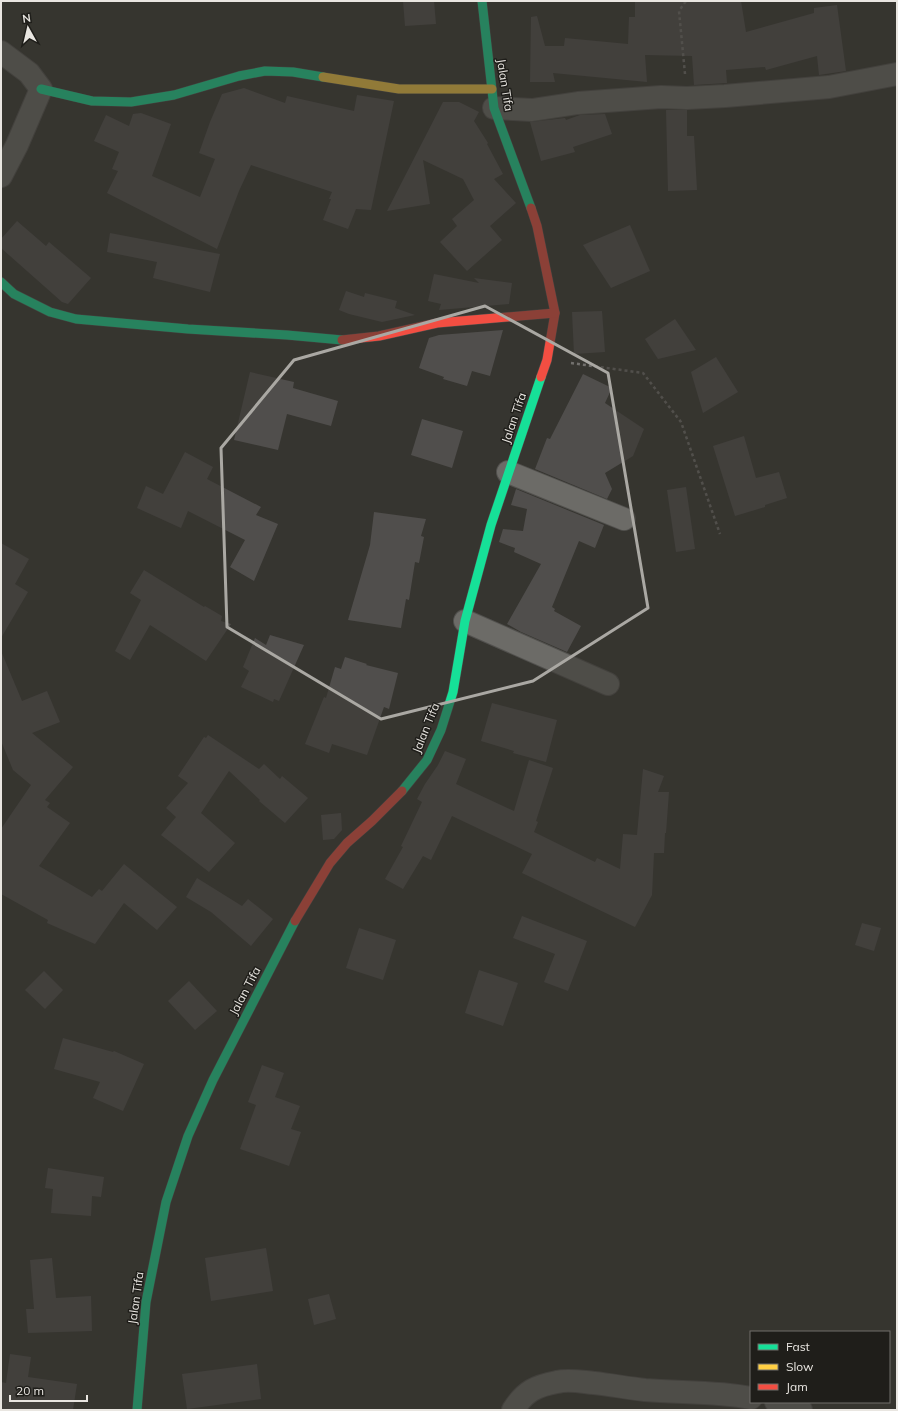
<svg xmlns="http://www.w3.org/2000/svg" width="898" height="1411" font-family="Mulish,sans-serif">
<rect width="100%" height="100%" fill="#363530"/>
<g fill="#504e4c">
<path d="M 403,1 L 434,1 L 436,24 L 405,26 Z"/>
<path d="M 635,1 L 741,1 L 746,32 L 814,13 L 814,8 L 837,5 L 846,71 L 819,75 L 817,56 L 766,70 L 765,67 L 726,70 L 727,83 L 694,85 L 692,56 L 645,55 L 647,82 L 553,73 L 555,82 L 530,82 L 531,17 L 537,16 L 545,46 L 564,46 L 565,38 L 628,44 L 629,17 L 635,17 Z"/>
<path d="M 244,88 L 285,103 L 287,96 L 354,111 L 357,95 L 394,101 L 371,210 L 356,209 L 348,229 L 323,220 L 331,199 L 329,199 L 332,192 L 251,165 L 239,191 L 217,249 L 107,193 L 118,171 L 112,169 L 119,152 L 94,141 L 106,115 L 129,126 L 133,114 L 141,113 L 171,124 L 152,176 L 200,197 L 215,159 L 199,153 L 210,122 L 222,94 Z"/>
<path d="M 443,102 L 459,102 L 479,112 L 474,121 L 488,143 L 487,144 L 503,174 L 494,179 L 516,203 L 490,226 L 502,240 L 467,271 L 440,242 L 457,226 L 452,219 L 474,200 L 463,179 L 423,160 L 430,204 L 387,211 Z"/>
<path d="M 666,110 L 687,110 L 687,136 L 694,136 L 697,190 L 668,191 Z"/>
<path d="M 605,114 L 612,134 L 573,147 L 575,152 L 541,161 L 530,122 L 565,118 L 566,120 L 580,115 Z"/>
<path d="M 17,221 L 46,246 L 49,242 L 91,278 L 68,304 L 62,302 L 1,248 L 1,239 Z"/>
<path d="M 630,225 L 650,271 L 611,288 L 583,245 Z"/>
<path d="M 110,233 L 220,254 L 210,292 L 153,278 L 157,262 L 107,252 Z"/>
<path d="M 434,274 L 479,283 L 474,278 L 512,283 L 509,304 L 439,310 L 441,304 L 428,301 Z"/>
<path d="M 346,291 L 364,297 L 365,293 L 397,301 L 395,308 L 415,315 L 382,322 L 349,314 L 339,310 Z"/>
<path d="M 602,311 L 605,352 L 574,354 L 572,312 Z"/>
<path d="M 675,319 L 696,350 L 658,359 L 645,339 Z"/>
<path d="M 503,330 L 490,376 L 472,371 L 467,386 L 443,379 L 444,377 L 419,368 L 429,338 L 439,335 Z"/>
<path d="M 716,357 L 738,392 L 703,413 L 691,372 Z"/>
<path d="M 250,372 L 294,382 L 293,388 L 338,401 L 331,426 L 287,414 L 278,450 L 234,440 Z"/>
<path d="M 583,374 L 612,388 L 605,403 L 644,429 L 633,456 L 605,473 L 612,489 L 607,499 L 535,469 L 547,438 L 550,439 Z"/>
<path d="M 422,419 L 463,431 L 452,468 L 411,455 Z"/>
<path d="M 744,436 L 756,478 L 779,472 L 787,498 L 765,505 L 765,507 L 735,516 L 713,446 Z"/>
<path d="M 185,452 L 213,467 L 207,479 L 261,507 L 256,515 L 278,524 L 254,581 L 230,567 L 245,540 L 188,511 L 181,528 L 137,508 L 146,486 L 163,494 Z"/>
<path d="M 686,487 L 695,549 L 676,552 L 667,490 Z"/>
<path d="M 516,489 L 604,525 L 595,548 L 579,541 L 552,607 L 555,609 L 554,611 L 581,626 L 567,652 L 521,632 L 507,624 L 541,564 L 514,552 L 515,548 L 499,542 L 503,529 L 523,531 L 527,509 L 511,505 Z"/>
<path d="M 374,512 L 426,519 L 421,536 L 424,537 L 419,563 L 415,562 L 409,600 L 406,599 L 401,628 L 348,620 L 370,545 Z"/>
<path d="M 1,543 L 29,559 L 15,584 L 28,592 L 1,638 Z"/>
<path d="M 144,570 L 204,607 L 205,606 L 222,616 L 221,621 L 231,624 L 206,661 L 150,625 L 130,660 L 115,651 L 141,600 L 130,593 Z"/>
<path d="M 270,635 L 304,645 L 279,701 L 274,699 L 273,702 L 241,687 L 249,671 L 243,667 L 255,638 L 266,645 Z"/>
<path d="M 1,651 L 22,701 L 47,691 L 60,722 L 32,733 L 73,767 L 45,800 L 50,803 L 47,807 L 70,823 L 39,866 L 92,897 L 99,889 L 102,891 L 124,864 L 177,907 L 157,930 L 124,903 L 95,944 L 47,923 L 48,920 L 1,894 L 1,829 L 31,785 L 13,770 L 1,741 Z"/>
<path d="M 345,657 L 367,664 L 366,665 L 398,673 L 389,709 L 384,707 L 367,755 L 332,744 L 329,753 L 305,744 L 324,697 L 326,698 L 335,667 L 341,669 Z"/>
<path d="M 492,703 L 557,720 L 546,762 L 513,753 L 514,751 L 481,741 Z"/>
<path d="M 208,735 L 259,769 L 264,764 L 280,779 L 282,776 L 308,798 L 285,823 L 259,801 L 260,800 L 229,771 L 201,813 L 235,843 L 209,872 L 161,835 L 176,817 L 166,808 L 188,783 L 178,776 L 204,737 L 206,738 Z"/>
<path d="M 445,751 L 466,759 L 456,784 L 514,811 L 529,760 L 553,768 L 536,821 L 538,822 L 534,832 L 595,862 L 597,858 L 620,869 L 623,834 L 637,835 L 643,769 L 664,776 L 658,792 L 669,792 L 666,833 L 665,833 L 664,853 L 654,853 L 652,895 L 635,927 L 522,873 L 532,854 L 452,816 L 431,860 L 423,856 L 403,889 L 385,879 L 403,847 L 401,846 L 422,802 L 417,799 L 425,784 L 438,765 Z"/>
<path d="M 341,813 L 342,830 L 334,839 L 323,840 L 321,815 Z"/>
<path d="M 197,878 L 242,906 L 248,899 L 273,919 L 251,946 L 211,912 L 186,897 Z"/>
<path d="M 522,916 L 587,941 L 568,991 L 544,982 L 555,954 L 513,938 Z"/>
<path d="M 862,923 L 881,928 L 874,951 L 855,945 Z"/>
<path d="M 359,928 L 396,940 L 383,980 L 346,968 Z"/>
<path d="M 479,970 L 518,983 L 503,1026 L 465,1013 Z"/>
<path d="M 44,971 L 63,990 L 45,1009 L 25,990 Z"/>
<path d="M 189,981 L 217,1011 L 195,1030 L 168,1001 Z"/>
<path d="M 63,1038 L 113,1052 L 114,1051 L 144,1064 L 123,1111 L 93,1098 L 100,1082 L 54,1069 Z"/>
<path d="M 262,1065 L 284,1073 L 275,1097 L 300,1106 L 291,1129 L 301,1132 L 289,1166 L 240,1149 L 256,1105 L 248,1102 Z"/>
<path d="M 48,1168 L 104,1177 L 101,1197 L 92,1196 L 91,1216 L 51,1213 L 53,1189 L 45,1188 Z"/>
<path d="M 266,1248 L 273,1291 L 211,1301 L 205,1258 Z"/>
<path d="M 52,1258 L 56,1298 L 91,1296 L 92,1331 L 28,1333 L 26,1309 L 34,1309 L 30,1260 Z"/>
<path d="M 329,1294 L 336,1319 L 314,1325 L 308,1299 Z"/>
<path d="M 10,1354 L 31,1357 L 28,1377 L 77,1384 L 73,1410 L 1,1410 L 1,1382 L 6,1383 Z"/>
<path d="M 257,1364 L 261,1399 L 187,1409 L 182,1374 Z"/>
</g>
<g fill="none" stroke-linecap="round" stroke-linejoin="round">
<g stroke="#52514e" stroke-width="24">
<g id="street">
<path d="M 1,52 L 29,73 L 41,89 L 17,145 L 1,176"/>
<path d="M 494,108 L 532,110 L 578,103 L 661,97 L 687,98 L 725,96 L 829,87 L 897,74"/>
<path d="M 508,472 L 624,519"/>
<path d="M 465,621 L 608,684"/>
<path d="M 776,1402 L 801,1410"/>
<path d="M 513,1410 C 525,1391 536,1386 557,1382 C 569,1379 582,1382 594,1383 C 611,1385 628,1388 645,1390 C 680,1393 716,1391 751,1398"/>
</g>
</g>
<g stroke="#52514e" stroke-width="10">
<g id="fast">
<path d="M 482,1 L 494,108 L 531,208"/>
<path d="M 41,89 L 92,101 L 131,102 L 174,95 L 239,76 L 265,71 L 293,72 L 323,77"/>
<path d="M 1,282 L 14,294 L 50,312 L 76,319 L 188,329 L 287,335 L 342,340"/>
<path d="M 402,791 L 427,760 L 441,730 L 453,692 L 465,621 L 491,525 L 541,377"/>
<path d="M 137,1410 L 146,1302 L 166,1202 L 188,1136 L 213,1080 L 295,921"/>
</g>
</g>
<g stroke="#52514e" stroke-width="10">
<path id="slow" d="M 323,77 L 399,89 L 492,89"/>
</g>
<g stroke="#52514e" stroke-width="10">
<g id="jam">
<path d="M 531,208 L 537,226 L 555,313 L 547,360 L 541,377"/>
<path d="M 342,340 L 379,336 L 437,323 L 555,313"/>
<path d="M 295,921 L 330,863 L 347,843 L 372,821 L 402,791"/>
</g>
</g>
<g stroke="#72706d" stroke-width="2.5" stroke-dasharray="3 3" stroke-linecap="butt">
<path d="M 685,74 L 679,11 L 686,1"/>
<path d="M 571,363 L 643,373 L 681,422 L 720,534"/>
</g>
<use href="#street" stroke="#6c6b67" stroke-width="22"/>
<use href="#fast" stroke="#16e098" stroke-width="9"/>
<use href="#slow" stroke="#ffcf43" stroke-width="9"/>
<use href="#jam" stroke="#f24e42" stroke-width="9"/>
</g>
<path d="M0 0H898V1411H0ZM 485,306 L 608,373 L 648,608 L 533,681 L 381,719 L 227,627 L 221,448 L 294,360 Z" fill="#363530" fill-opacity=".55" fill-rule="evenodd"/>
<path fill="none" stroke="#aaa8a3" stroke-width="3" stroke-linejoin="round" d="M 485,306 L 608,373 L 648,608 L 533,681 L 381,719 L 227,627 L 221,448 L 294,360 Z"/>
<g text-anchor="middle" stroke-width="3" stroke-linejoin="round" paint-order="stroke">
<g font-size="12" fill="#e9e6e1" stroke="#1f1e1a">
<text transform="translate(505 85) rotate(81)" y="4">Jalan Tifa</text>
<text transform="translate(514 418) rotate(-71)" y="4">Jalan Tifa</text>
<text transform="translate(426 728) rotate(-68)" y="4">Jalan Tifa</text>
<text transform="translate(245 991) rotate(-62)" y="4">Jalan Tifa</text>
<text transform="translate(136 1298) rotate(-82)" y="4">Jalan Tifa</text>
</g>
</g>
<rect width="898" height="1411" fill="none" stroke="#e9e6e1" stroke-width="4"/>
<rect x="750" y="1331" width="140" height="72" fill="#1f1e1a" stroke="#706e6a"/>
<rect x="758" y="1344" width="20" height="6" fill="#16e098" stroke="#706e6a"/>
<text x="786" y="1351" font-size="12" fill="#e9e6e1">Fast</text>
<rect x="758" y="1364" width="20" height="6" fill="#ffcf43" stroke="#706e6a"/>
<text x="786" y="1371" font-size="12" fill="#e9e6e1">Slow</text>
<rect x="758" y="1384" width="20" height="6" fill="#f24e42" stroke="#706e6a"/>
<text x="786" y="1391" font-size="12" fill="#e9e6e1">Jam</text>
<g transform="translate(28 28) rotate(352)" stroke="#1f1e1a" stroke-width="3" paint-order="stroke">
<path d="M0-3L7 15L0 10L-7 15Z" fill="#e9e6e1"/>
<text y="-6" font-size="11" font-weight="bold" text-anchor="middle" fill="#e9e6e1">N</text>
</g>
<path d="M10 1395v6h77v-6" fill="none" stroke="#e9e6e1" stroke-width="2"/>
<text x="16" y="1395" font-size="12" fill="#e9e6e1" stroke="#1f1e1a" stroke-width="3" paint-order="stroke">20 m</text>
</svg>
